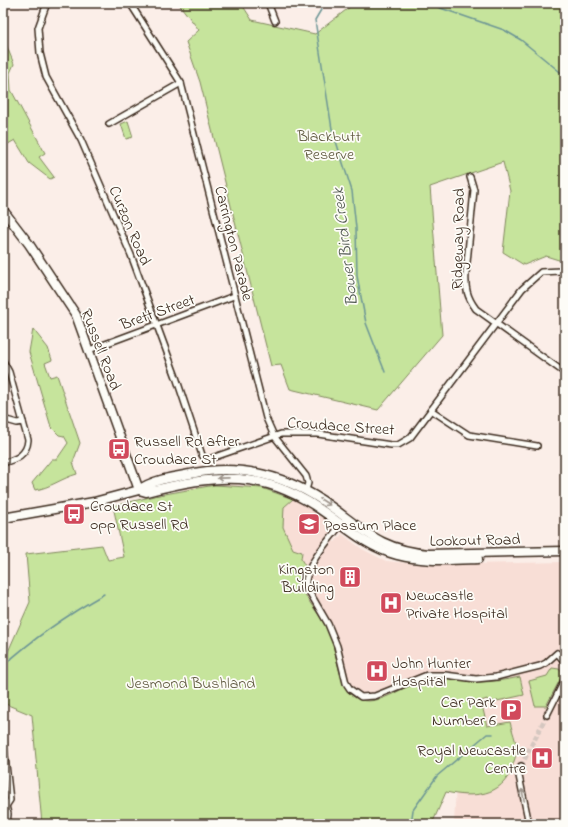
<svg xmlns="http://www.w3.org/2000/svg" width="568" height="827" font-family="'Indie Flower',sans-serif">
<rect width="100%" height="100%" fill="#fbeee8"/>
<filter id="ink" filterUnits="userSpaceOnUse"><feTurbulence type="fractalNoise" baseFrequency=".025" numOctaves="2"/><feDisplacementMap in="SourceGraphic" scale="8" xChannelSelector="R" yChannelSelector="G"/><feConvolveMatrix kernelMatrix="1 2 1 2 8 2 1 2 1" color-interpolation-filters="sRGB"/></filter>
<g filter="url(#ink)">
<path fill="#f8ded6" d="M 225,484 L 258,487 L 293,498 L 333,524 L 333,529 L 327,537 L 335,542 L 342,534 L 362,549 L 386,561 L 429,565 L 565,562 L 565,824 L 454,824 L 458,746 L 221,647 L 201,555 L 183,488 Z"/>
<g fill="#c6e49c" stroke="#80875d">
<path d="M 178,3 L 241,3 L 252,20 L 315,34 L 355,3 L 565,3 L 565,262 L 546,256 L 524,265 L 503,252 L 510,191 L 503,162 L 430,187 L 442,335 L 378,410 L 290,389 L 281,365 L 271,366 L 200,82 L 186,42 L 199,30 Z"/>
<path d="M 3,37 L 14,64 L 10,73 L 11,90 L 45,153 L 39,157 L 54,177 L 50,179 L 29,163 L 15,140 L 3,147 Z"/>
<path d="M 128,121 L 133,137 L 126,139 L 121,124 Z"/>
<path d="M 33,329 L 48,348 L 52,360 L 45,363 L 50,377 L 57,375 L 80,443 L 73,462 L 77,474 C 62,478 50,488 35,490 L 32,483 L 52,459 L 57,459 L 68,443 L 64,436 L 59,435 L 51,427 L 29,352 Z"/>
<path d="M 215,485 L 262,488 L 293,499 L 284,507 L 283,527 L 293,549 L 302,552 L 301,559 L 305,566 C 304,571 301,578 302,584 C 304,600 320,613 327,628 C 335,644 339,683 350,694 C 374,715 405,682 429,678 C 445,675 462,681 478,682 C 492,682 506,680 520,677 L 524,695 L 488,703 L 487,699 L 481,701 L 487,726 L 510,722 C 512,731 516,740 517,749 C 517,754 514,761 512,767 C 503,797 472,798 446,792 L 432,824 L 42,824 L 32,715 L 3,703 L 3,663 L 30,602 L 26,554 L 102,545 L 108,560 L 124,557 L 113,506 L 154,496 Z"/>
<path d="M 552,668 L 559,669 L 563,674 L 546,706 L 535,706 L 529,681 L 547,676 Z"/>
</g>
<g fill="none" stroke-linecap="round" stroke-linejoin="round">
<g stroke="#6c9595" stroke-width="1.5">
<path d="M 325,3 L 315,20 L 332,129 L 352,191 L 356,228 L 357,276 L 366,323 L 385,372"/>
<path d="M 426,3 L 504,30 L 521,40 L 565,76"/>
<path d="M 3,666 C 34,638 67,615 104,594"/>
<path d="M 411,824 L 413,810 L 437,776 L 487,734 L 493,734"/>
</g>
<path stroke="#d5c7c0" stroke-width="5" stroke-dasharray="5 2.5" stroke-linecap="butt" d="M 521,766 L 547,715"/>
<g stroke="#3b2a1e" stroke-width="8">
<g id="minor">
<path d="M 47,3 L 38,28 L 40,53 L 46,77 L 81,140 L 131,255 L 176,377 L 202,455 L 206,460 L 281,434 L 318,434 L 391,445 L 398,445 L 410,438 L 522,289 L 541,272 L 560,271 L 565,275"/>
<path d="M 130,3 L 181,83 L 266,418 L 274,436 L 306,476 L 308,483 L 306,490"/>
<path d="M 268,3 L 275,21"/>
<path d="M 109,124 L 181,83"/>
<path d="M 470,177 L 474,190 L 466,273 C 465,288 467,297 476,309 L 565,373"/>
<path d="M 89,350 L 234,296"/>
<path d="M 3,361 L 9,372 L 28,440 C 27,455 16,459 3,463"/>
<path d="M 431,410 L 469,435 L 537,446"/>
<path d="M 3,419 L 17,423 L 23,422"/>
<path d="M 342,523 C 330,540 304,565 306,586 L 328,624 L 337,646 L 346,683 L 350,689 L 361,697 L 375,696 L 427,675 L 445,675 L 476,679 L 496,677 L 540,666 L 546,663 L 557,653 L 565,662"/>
<path d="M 547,715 L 565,679"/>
<path d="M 3,738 L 10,800 L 6,806 L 3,807"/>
<path d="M 521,766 L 519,776 L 529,824"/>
<path d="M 6,806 L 8,814 L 7,824"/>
</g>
</g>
<g stroke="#3b2a1e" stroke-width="11">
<path id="primary" d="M 3,210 L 29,244 L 76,315 L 139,490"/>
</g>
<g stroke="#3b2a1e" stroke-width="11">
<g id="trunk">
<path d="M 139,490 L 146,492 C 217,474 264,468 327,514 C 349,530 370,548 397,555 C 424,562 451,560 478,559"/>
<path d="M 3,518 L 94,502 L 139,490 C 152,480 173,477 190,474 C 240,463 289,476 330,506 C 366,532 382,550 429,554 L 565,551"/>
</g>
</g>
<use href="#minor" stroke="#fdfcf7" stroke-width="5"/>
<use href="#primary" stroke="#fdfcf7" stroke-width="8"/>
<use href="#trunk" stroke="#fdfcf7" stroke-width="8"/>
</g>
<defs><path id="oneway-shaft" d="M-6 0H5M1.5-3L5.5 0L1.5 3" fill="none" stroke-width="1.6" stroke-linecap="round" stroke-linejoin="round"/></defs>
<g stroke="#9c938a">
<use href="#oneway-shaft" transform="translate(223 478) rotate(179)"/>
<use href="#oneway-shaft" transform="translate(325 502) rotate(33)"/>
<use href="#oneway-shaft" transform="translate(523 795) rotate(-102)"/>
</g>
</g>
<defs>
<g id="bus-square" transform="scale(1.15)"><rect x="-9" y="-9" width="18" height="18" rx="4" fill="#d1495b" stroke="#fdfcf7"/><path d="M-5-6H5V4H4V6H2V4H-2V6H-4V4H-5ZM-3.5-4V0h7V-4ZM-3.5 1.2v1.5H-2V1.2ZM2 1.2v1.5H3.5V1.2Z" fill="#fff"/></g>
<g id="school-square" transform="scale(1.15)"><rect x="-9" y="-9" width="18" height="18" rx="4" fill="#d1495b" stroke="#fdfcf7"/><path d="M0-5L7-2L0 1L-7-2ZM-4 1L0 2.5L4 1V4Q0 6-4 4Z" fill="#fff"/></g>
<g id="building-square" transform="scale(1.15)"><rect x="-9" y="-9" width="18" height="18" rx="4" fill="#d1495b" stroke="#fdfcf7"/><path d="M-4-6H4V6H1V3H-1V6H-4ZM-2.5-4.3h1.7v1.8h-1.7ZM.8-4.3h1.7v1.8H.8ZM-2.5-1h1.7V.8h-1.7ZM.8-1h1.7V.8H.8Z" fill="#fff"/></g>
<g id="hospital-square" transform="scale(1.15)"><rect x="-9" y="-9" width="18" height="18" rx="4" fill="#d1495b" stroke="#fdfcf7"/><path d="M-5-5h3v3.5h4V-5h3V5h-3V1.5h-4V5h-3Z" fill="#fff"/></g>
<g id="parking-square" transform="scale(1.15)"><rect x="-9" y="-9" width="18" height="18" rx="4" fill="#d1495b" stroke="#fdfcf7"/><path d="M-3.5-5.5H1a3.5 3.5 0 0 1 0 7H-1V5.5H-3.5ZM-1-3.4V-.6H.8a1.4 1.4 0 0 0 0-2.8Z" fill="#fff"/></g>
</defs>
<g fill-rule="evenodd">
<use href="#bus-square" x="119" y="449"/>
<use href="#bus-square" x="74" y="514"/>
<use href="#school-square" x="309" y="524"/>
<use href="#building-square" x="350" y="577"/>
<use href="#hospital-square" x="391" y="603"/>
<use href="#hospital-square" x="377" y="671"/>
<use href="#parking-square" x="511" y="710"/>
<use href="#hospital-square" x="542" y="758"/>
</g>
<g text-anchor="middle" stroke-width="3.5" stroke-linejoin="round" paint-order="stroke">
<g font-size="16" fill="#5e583e" stroke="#fdfcf7">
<text x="329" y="141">Blackbutt<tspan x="329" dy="18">Reserve</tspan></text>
<text x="191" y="688">Jesmond Bushland</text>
</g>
<g font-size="16" fill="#3b2a1e" stroke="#fdfcf7">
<text transform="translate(131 225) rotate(67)" y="6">Curzon Road</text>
<text transform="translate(457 239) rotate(-89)" y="6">Ridgeway Road</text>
<text transform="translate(235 243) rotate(76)" y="6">Carrington Parade</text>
<text transform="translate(157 311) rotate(-20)" y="6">Brett Street</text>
<text transform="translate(102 349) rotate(69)" y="6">Russell Road</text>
<text transform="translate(341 425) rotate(4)" y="6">Croudace Street</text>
<text transform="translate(475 539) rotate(-1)" y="6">Lookout Road</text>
</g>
<g font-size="16" fill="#3b2a1e" stroke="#fdfcf7" text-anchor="start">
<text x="134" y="446">Russell Rd after<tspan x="134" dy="18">Croudace St</tspan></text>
<text x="90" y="511">Croudace St<tspan x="90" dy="18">opp Russell Rd</tspan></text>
<text x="324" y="530">Possum Place</text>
<text x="334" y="574" text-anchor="end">Kingston<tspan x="334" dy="18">Building</tspan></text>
<text x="406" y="600">Newcastle<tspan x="406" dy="18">Private Hospital</tspan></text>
<text x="392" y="668">John Hunter<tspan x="392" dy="18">Hospital</tspan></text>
<text x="496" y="707" text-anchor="end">Car Park<tspan x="496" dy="18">Number 6</tspan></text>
<text x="526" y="755" text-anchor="end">Royal Newcastle<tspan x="526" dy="18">Centre</tspan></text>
</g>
<g font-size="17" font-style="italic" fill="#4f5750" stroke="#fdfcf7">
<text transform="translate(344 247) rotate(-97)" y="6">Bower Bird Creek</text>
</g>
</g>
<rect width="568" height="827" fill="none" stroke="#fdfcf7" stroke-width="16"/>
<rect x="8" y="8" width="552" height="811" fill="none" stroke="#3b2a1e" stroke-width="1.5" filter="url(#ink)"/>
</svg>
